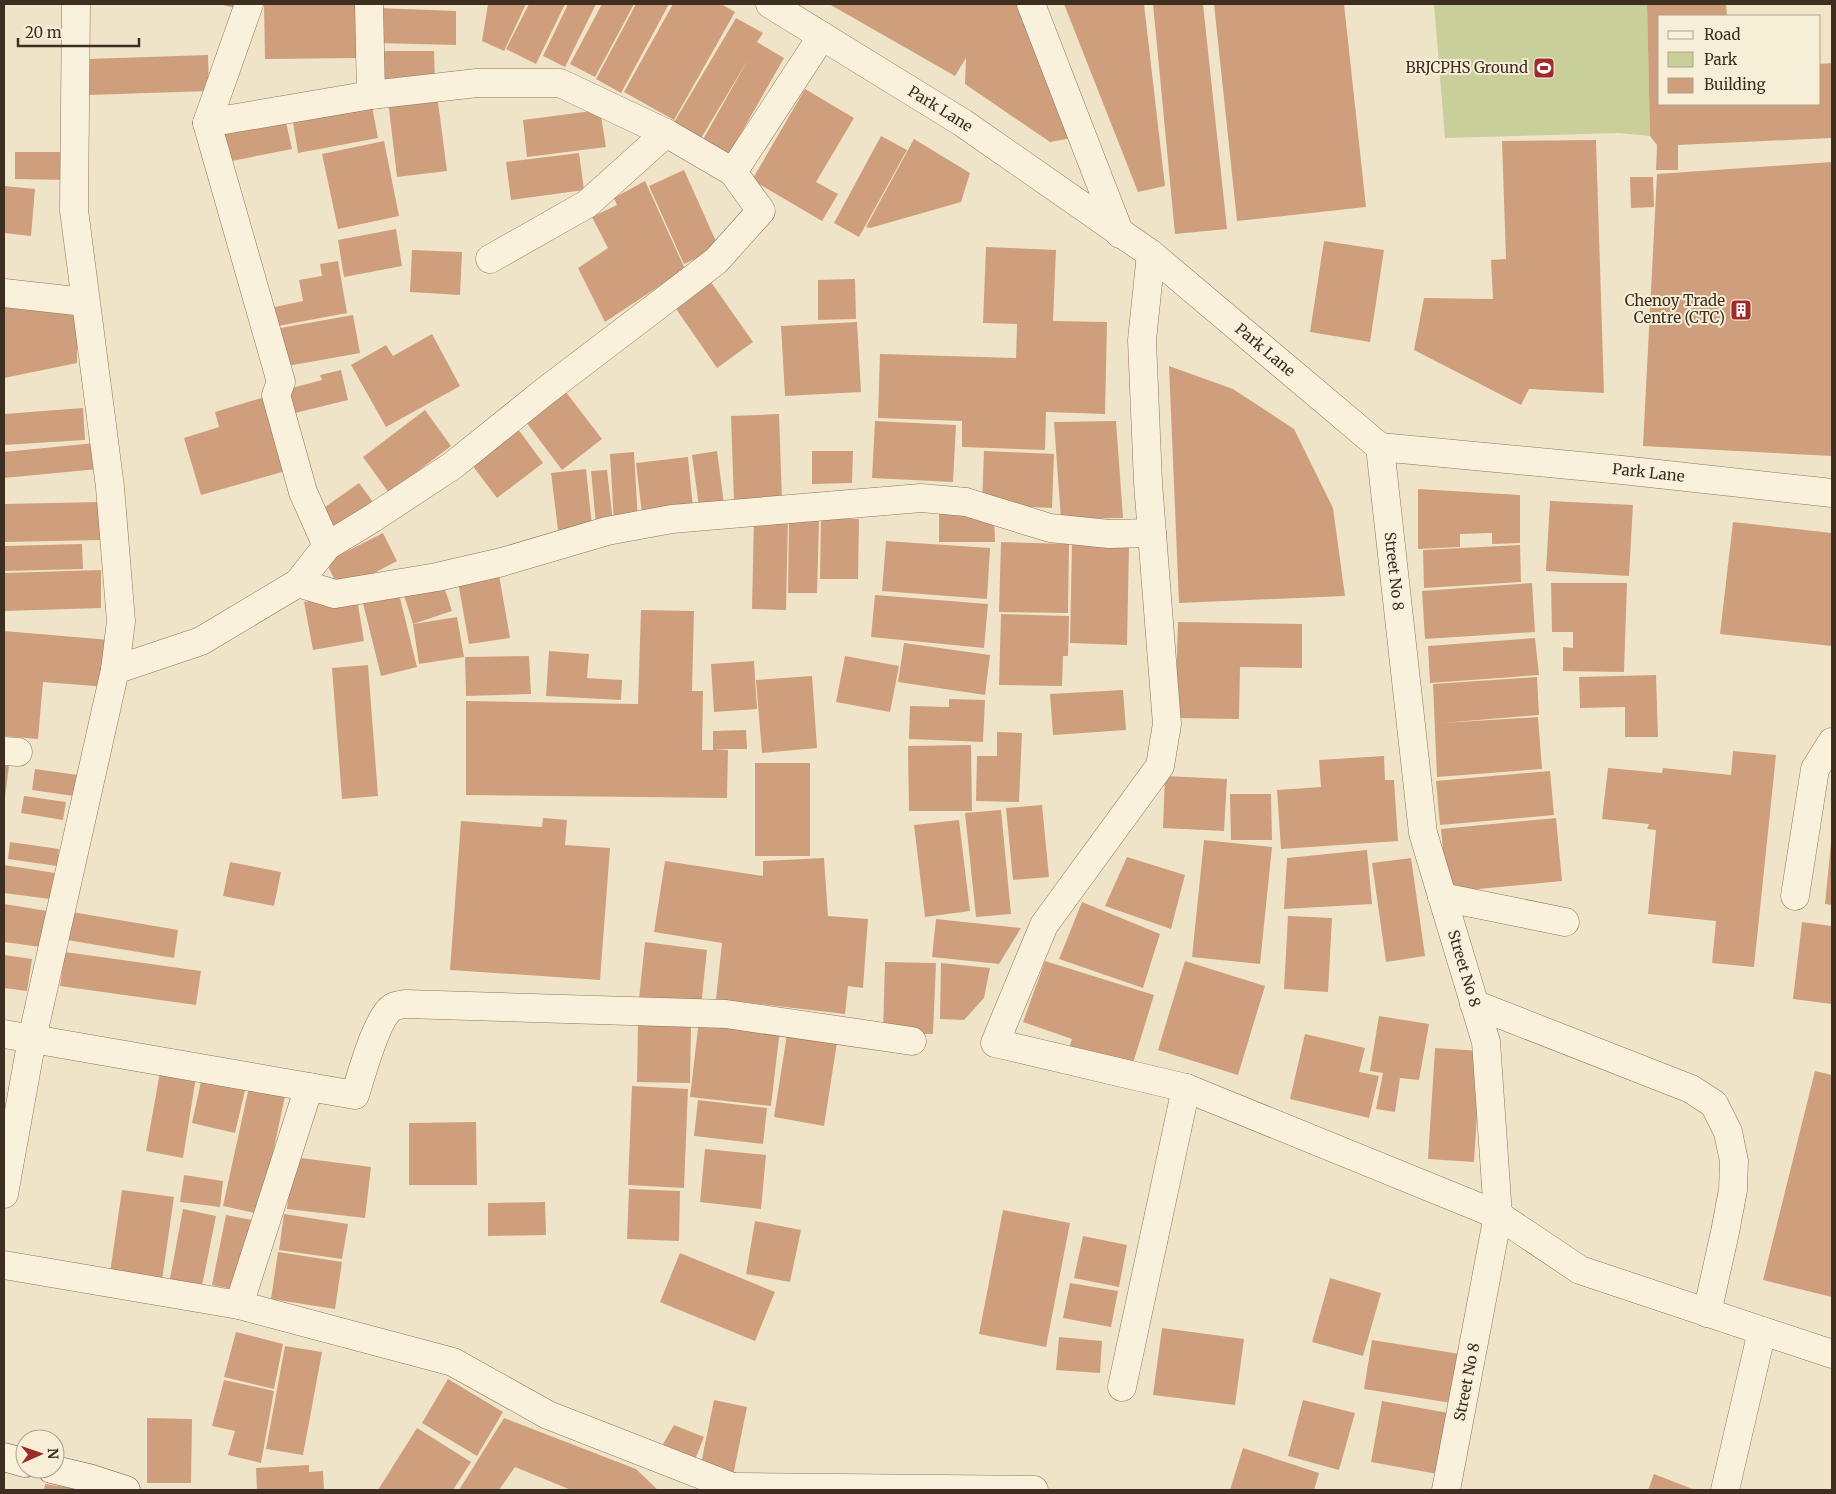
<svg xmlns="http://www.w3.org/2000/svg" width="1836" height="1494" font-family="Merriweather,serif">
<rect width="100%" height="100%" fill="#f0e4c8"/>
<path fill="#c9cf9b" d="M 1434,4 L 1647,4 L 1650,136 L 1619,133 L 1445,138 Z"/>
<g fill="#cf9f7d">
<path d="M 219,4 L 245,4 L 244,10 Z"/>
<path d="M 264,4 L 358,4 L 359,58 L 265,59 Z"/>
<path d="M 488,4 L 526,4 L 504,51 L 482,41 Z"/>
<path d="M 529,4 L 565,4 L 536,64 L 506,49 Z"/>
<path d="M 568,4 L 596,4 L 565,67 L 543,56 Z"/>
<path d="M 602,4 L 634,4 L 595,77 L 570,64 Z"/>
<path d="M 636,4 L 669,4 L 621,93 L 596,79 Z"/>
<path d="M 673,4 L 721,4 L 735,12 L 674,120 L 624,92 Z"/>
<path d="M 829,4 L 1017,4 L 1077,137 L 1050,142 L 965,84 L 966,58 L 955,76 Z"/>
<path d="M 1064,4 L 1144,4 L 1165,186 L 1138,192 Z"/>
<path d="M 1153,4 L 1203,4 L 1227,229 L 1175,234 Z"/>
<path d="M 1214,4 L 1344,4 L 1366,207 L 1237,221 Z"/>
<path d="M 1647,4 L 1726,4 L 1727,16 L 1660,16 L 1660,104 L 1820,104 L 1820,64 L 1832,63 L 1832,138 L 1678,145 L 1678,170 L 1656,170 L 1657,145 L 1650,136 Z"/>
<path d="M 378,8 L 456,11 L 456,45 L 377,43 Z"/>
<path d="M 736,18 L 763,33 L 757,42 L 784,58 L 727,158 L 701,143 L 749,58 L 700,140 L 673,124 Z"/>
<path d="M 380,51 L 434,51 L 435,82 L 380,83 Z"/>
<path d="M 208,55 L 209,91 L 89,95 L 87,59 Z"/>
<path d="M 805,89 L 854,118 L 816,182 L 838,194 L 822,221 L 752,180 Z"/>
<path d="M 437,94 L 447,171 L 397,177 L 388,100 Z"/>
<path d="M 371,101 L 378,138 L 298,153 L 292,116 Z"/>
<path d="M 600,110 L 606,147 L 527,157 L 523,120 Z"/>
<path d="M 286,122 L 292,149 L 222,163 L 216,136 Z"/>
<path d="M 881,136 L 907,150 L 859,237 L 834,223 Z"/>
<path d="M 914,139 L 970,173 L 961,202 L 870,228 L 866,227 Z"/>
<path d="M 1596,140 L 1604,393 L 1529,389 L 1521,405 L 1414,350 L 1424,298 L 1493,299 L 1491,260 L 1506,259 L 1502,141 Z"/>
<path d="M 384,141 L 399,216 L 338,229 L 322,154 Z"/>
<path d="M 15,152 L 69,152 L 67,180 L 15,179 Z"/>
<path d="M 579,153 L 584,190 L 511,200 L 506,162 Z"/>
<path d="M 1832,162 L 1832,456 L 1643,446 L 1657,174 Z"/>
<path d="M 684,170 L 719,248 L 684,264 L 649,186 Z"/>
<path d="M 1630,177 L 1653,177 L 1654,207 L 1631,208 Z"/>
<path d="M 645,181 L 685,269 L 605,322 L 578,268 L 608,248 L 592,217 L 617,205 L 614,198 Z"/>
<path d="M 5,186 L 35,189 L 31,236 L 4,233 Z"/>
<path d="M 396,229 L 402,266 L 344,277 L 338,240 Z"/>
<path d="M 1324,241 L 1384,250 L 1370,342 L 1310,332 Z"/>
<path d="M 986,247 L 1056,250 L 1053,321 L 1107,322 L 1105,414 L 1046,412 L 1045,450 L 962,447 L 962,421 L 878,418 L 880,354 L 1016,358 L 1017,324 L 983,323 Z"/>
<path d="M 412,250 L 462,252 L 460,295 L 410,292 Z"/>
<path d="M 338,261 L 347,313 L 273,327 L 270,308 L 303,301 L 299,280 L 322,276 L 320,264 Z"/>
<path d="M 708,278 L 753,342 L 717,368 L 672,303 Z"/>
<path d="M 855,279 L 856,319 L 818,320 L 818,280 Z"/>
<path d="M 4,299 L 77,309 L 77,363 L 4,378 Z"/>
<path d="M 353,315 L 360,353 L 282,367 L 275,329 Z"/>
<path d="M 857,322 L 861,392 L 785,396 L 781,326 Z"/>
<path d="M 432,334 L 460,386 L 386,427 L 351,365 L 386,345 L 393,356 Z"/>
<path d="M 1169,366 L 1233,389 L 1294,429 L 1333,508 L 1345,596 L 1179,603 Z"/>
<path d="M 341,370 L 348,400 L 291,414 L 284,390 L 322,380 L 320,375 Z"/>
<path d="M 562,387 L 602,439 L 562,470 L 523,418 Z"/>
<path d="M 268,396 L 289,470 L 201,495 L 184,438 L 219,427 L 215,412 Z"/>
<path d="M 83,408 L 85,440 L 4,445 L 4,414 Z"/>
<path d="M 425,410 L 451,446 L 389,493 L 363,457 Z"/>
<path d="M 779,414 L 782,501 L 734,502 L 731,416 Z"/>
<path d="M 875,421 L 956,425 L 953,482 L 872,478 Z"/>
<path d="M 1116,421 L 1123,518 L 1061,519 L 1054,422 Z"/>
<path d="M 515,425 L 543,463 L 497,498 L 469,461 Z"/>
<path d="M 95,443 L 98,469 L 4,478 L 4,452 Z"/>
<path d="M 717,451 L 724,504 L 699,507 L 692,455 Z"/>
<path d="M 812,451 L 853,451 L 852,483 L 812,484 Z"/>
<path d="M 984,451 L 1054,454 L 1052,508 L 982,505 Z"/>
<path d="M 634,452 L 638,521 L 614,522 L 610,454 Z"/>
<path d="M 688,457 L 693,508 L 642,514 L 636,463 Z"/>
<path d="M 586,469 L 592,526 L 558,530 L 551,473 Z"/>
<path d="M 607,470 L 613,522 L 596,524 L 591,471 Z"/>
<path d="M 359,483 L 376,506 L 335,536 L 318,512 Z"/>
<path d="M 1418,489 L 1520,495 L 1520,543 L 1492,544 L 1492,533 L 1460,534 L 1460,547 L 1418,549 Z"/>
<path d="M 1550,501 L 1633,505 L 1629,576 L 1546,571 Z"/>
<path d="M 100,502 L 101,540 L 4,542 L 4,504 Z"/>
<path d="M 994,511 L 995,542 L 939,542 L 939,512 Z"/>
<path d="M 754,516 L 788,517 L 786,610 L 752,609 Z"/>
<path d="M 821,518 L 859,519 L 858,579 L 820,579 Z"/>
<path d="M 789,520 L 819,521 L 817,593 L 788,593 Z"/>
<path d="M 1733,522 L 1832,533 L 1832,646 L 1720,634 Z"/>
<path d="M 383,533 L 397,561 L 340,591 L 326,562 Z"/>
<path d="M 886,541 L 990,548 L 987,599 L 882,591 Z"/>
<path d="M 1001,542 L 1069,544 L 1068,613 L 999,612 Z"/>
<path d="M 1072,543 L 1129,545 L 1127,645 L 1070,643 Z"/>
<path d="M 82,544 L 83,569 L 4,571 L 4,546 Z"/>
<path d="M 1520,545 L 1521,582 L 1424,588 L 1423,550 Z"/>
<path d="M 101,570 L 101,608 L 4,611 L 4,573 Z"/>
<path d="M 499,575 L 510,638 L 469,644 L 458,582 Z"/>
<path d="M 443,583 L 452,611 L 413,624 L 404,595 Z"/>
<path d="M 1532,583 L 1535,632 L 1425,639 L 1422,591 Z"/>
<path d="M 1551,583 L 1627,583 L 1624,672 L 1563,671 L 1563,647 L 1573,648 L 1573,632 L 1552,632 Z"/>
<path d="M 398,590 L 417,667 L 381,676 L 362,599 Z"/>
<path d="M 356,593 L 364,641 L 313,650 L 304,602 Z"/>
<path d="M 875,595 L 988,604 L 984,648 L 871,637 Z"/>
<path d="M 641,610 L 694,611 L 692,691 L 703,691 L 702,750 L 713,750 L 713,731 L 746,730 L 747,749 L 715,749 L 728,750 L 727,798 L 466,795 L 466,701 L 638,704 Z"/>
<path d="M 1001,614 L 1069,616 L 1068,656 L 1063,656 L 1062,686 L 999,685 Z"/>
<path d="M 457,617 L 464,657 L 419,664 L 413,624 Z"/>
<path d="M 1178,622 L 1302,624 L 1302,668 L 1240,667 L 1239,719 L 1175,718 Z"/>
<path d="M 4,631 L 110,640 L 107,687 L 43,682 L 38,739 L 4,736 Z"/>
<path d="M 1535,638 L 1539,675 L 1430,683 L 1428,646 Z"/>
<path d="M 904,643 L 990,655 L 985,695 L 898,682 Z"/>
<path d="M 549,651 L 589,654 L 587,678 L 622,680 L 621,700 L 546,696 Z"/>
<path d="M 529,656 L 531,694 L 466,696 L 465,657 Z"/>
<path d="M 845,656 L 899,666 L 890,712 L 836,702 Z"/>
<path d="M 754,661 L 757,709 L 714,712 L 711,664 Z"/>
<path d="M 368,665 L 378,796 L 342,799 L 332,668 Z"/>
<path d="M 1656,675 L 1658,737 L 1625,737 L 1625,707 L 1580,708 L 1579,677 Z"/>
<path d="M 812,676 L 817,748 L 762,753 L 756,680 Z"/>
<path d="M 1537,677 L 1539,715 L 1442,723 L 1538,717 L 1542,769 L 1437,777 L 1433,684 Z"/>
<path d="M 1123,690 L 1126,730 L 1053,735 L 1050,694 Z"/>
<path d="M 949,699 L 985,700 L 983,742 L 909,739 L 910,706 L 949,707 Z"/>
<path d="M 997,732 L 1022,733 L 1019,802 L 976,801 L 977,756 L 997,756 Z"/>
<path d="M 971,745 L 972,811 L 909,811 L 908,746 Z"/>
<path d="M 1733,751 L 1776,755 L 1754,967 L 1712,963 L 1716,921 L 1648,914 L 1656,830 L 1647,829 L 1649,824 L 1602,819 L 1608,768 L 1662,773 L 1663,768 L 1731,775 Z"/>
<path d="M 1384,756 L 1385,780 L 1394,780 L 1398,841 L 1281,849 L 1277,790 L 1321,787 L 1319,760 Z"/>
<rect x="755" y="763" width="55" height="93"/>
<path d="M 4,765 L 9,766 L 5,797 L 4,797 Z"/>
<path d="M 35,769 L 78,775 L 74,796 L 32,790 Z"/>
<path d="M 1550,771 L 1554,815 L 1440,825 L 1436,781 Z"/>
<path d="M 1165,776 L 1227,779 L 1224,831 L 1163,828 Z"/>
<path d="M 1230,794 L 1271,794 L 1272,840 L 1231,840 Z"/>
<path d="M 24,796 L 66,802 L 63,820 L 21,813 Z"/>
<path d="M 1042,805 L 1049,877 L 1013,880 L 1006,808 Z"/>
<path d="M 1001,810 L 1011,914 L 976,917 L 965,813 Z"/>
<path d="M 543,818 L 567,820 L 565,845 L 610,848 L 600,980 L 450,970 L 461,821 L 542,827 Z"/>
<path d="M 1556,818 L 1562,881 L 1447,892 L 1441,829 Z"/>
<path d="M 959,820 L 970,911 L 925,917 L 914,825 Z"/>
<path d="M 1204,840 L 1272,847 L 1260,964 L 1192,957 Z"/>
<path d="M 10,842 L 59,849 L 57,866 L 8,859 Z"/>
<path d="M 1831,843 L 1832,843 L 1832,905 L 1825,904 Z"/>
<path d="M 1367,850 L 1372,904 L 1284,909 L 1287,858 Z"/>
<path d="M 1127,857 L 1185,875 L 1171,929 L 1105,906 Z"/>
<path d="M 824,858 L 828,916 L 868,919 L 863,988 L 848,986 L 845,1014 L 716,999 L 722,943 L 654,932 L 665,861 L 763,876 L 763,861 Z"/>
<path d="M 1411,858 L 1425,956 L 1386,962 L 1372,863 Z"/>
<path d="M 230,862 L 281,872 L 274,906 L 223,896 Z"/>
<path d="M 4,865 L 55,873 L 50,899 L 4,893 Z"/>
<path d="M 1082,902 L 1160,934 L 1143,988 L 1059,959 Z"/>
<path d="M 4,904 L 47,911 L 41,947 L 4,942 Z"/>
<path d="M 72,912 L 178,930 L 174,958 L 67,940 Z"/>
<path d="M 1288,916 L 1332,918 L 1328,992 L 1284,989 Z"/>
<path d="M 936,919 L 1021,928 L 999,964 L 932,957 Z"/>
<path d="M 1802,922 L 1832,926 L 1832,1004 L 1793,999 Z"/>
<path d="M 645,942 L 707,950 L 701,1007 L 639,999 Z"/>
<path d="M 65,952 L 201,971 L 196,1005 L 60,986 Z"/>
<path d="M 4,955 L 32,959 L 27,991 L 4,988 Z"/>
<path d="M 1045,961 L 1154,995 L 1130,1073 L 1068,1051 L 1072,1039 L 1023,1022 Z"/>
<path d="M 1185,961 L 1265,986 L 1238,1075 L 1158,1050 Z"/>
<path d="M 885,962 L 936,963 L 933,1034 L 883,1033 Z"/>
<path d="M 941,963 L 990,968 L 984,998 L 964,1020 L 940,1019 Z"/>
<path d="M 1379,1016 L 1429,1024 L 1419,1080 L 1400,1078 L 1395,1112 L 1376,1109 L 1383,1073 L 1370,1071 Z"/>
<path d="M 699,1020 L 780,1029 L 771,1106 L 690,1097 Z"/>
<path d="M 638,1023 L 691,1025 L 690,1083 L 637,1082 Z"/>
<path d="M 788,1028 L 838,1036 L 824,1126 L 774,1117 Z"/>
<path d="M 1305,1034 L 1365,1048 L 1359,1072 L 1379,1076 L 1369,1118 L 1290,1099 Z"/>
<path d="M 1435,1048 L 1481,1051 L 1474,1162 L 1428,1159 Z"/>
<path d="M 1815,1071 L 1832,1075 L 1832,1297 L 1763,1280 Z"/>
<path d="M 160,1072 L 196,1077 L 183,1158 L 146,1151 Z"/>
<path d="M 202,1077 L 246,1086 L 235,1133 L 192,1123 Z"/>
<path d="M 632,1086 L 688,1089 L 684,1188 L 628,1185 Z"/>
<path d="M 249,1087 L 285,1096 L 260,1214 L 223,1206 Z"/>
<path d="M 698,1100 L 767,1108 L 763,1144 L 694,1136 Z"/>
<path d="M 476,1122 L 477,1185 L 409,1185 L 409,1123 Z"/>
<path d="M 705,1149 L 766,1155 L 761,1209 L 700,1202 Z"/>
<path d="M 293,1157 L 371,1167 L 365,1218 L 287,1209 Z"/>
<path d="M 184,1175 L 223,1181 L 220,1207 L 180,1202 Z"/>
<path d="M 629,1189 L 680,1191 L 679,1241 L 627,1239 Z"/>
<path d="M 122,1190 L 174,1197 L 161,1287 L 109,1280 Z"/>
<path d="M 545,1202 L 546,1235 L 488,1236 L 488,1203 Z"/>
<path d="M 183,1209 L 216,1216 L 201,1291 L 169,1284 Z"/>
<path d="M 1003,1210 L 1070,1223 L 1046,1347 L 979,1334 Z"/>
<path d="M 284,1214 L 348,1224 L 342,1259 L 279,1250 Z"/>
<path d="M 226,1215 L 257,1221 L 243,1291 L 212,1285 Z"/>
<path d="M 755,1221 L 801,1230 L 790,1282 L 746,1274 Z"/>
<path d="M 1083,1236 L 1127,1245 L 1119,1287 L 1074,1278 Z"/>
<path d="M 278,1252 L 342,1262 L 335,1309 L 271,1299 Z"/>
<path d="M 680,1253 L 775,1292 L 755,1341 L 660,1302 Z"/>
<path d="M 1330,1278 L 1381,1293 L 1363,1356 L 1312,1342 Z"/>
<path d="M 1070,1283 L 1118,1291 L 1111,1327 L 1063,1318 Z"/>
<path d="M 1162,1328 L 1244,1339 L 1235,1405 L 1153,1395 Z"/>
<path d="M 236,1332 L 283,1344 L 274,1389 L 224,1377 Z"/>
<path d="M 1059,1337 L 1102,1341 L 1100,1373 L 1056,1370 Z"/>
<path d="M 1372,1340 L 1466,1355 L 1458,1404 L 1364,1389 Z"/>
<path d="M 285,1346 L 322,1352 L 303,1455 L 266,1449 Z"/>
<path d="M 448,1379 L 503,1412 L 477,1456 L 422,1423 Z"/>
<path d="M 224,1380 L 274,1391 L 261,1463 L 228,1455 L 235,1431 L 212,1426 Z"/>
<path d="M 714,1400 L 747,1407 L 733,1476 L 700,1469 Z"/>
<path d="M 1303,1400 L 1355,1413 L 1339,1470 L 1288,1456 Z"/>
<path d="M 1382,1401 L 1454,1414 L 1443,1475 L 1371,1462 Z"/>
<path d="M 147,1418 L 192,1419 L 191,1483 L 147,1483 Z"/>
<path d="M 504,1418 L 636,1469 L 658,1490 L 571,1490 L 515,1467 L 499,1490 L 459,1490 Z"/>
<path d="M 674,1425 L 704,1437 L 694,1462 L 663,1444 Z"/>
<path d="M 417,1428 L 471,1462 L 453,1490 L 378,1490 Z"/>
<path d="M 1243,1448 L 1319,1473 L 1314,1490 L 1230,1490 Z"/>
<path d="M 309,1465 L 309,1472 L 323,1471 L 324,1490 L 257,1490 L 256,1468 Z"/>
<path d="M 1654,1474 L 1695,1490 L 1648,1490 Z"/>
<path d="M 45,1484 L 78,1489 L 78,1490 L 44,1490 Z"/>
</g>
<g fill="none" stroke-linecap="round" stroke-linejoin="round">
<g stroke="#8d765c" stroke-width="29">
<g id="street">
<path d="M 249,4 L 207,123 L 281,382 L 276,395 L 303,492 L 327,546"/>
<path d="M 369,4 L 371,95"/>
<path id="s1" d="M 770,4 L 963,123 L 1151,254 L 1380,447 L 1622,470 L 1832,493"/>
<path d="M 1031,4 L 1120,234"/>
<path d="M 207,123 L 371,95 L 477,83 L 560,83 L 666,133 L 733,172 L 761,211 L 716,261 L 544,392 L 452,466 L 373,518 L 327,546 L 298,583"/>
<path d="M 733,172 L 822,36"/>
<path d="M 1151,254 L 1142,340 L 1148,483 L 1167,724 L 1160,766 L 1044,925 L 995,1043 L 1186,1088 L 1498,1215 L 1580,1270 L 1832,1354"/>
<path d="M 490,259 L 587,204 L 666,133"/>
<path d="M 4,293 L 85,302"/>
<path id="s2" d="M 1380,447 L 1423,833 L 1486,1042 L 1498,1215 L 1446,1490"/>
<path d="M 115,670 L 201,641 L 298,583 L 335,594 L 437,577 L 502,562 L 607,531 L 672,519 L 921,498 L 966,502 L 1050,528 L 1109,534 L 1152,533"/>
<path d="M 4,751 L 18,752"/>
<path d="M 1795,896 L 1815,769 L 1832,742"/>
<path d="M 1442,897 L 1565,922"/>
<path d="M 1474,1004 L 1691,1089 L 1714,1104 L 1728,1132 L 1734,1161 L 1733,1190 L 1725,1232 L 1707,1313"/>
<path d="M 4,1034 L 355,1095 C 361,1076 377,1016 393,1007 C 396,1005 401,1005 405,1004 L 726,1014 L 912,1041"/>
<path d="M 4,1194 L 32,1039 L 115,670 L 121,621 L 110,487 L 74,210 L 76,4"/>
<path d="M 4,1265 L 239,1305 L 453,1362 L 548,1415 L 740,1490"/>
<path d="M 239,1305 L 309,1087"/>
<path d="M 1122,1387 L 1186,1088"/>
<path d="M 736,1487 L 1034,1490"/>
<path d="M 1725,1490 L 1762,1331"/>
</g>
</g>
<g stroke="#6f573f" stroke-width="29">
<g id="secondary">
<path d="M 4,1457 L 25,1463"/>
<path d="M 51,1469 L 89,1478 L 126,1490"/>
</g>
</g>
<use href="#street" stroke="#faf1dc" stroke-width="28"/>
<use href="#secondary" stroke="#faf1dc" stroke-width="28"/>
</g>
<defs>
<g id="stadium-square" transform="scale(1.125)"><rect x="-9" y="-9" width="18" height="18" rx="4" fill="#9e2a2b" stroke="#f7eed8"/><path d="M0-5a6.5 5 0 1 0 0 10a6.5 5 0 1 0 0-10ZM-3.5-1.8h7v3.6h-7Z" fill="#fff"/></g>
<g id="building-square" transform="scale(1.125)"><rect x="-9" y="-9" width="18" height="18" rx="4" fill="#9e2a2b" stroke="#f7eed8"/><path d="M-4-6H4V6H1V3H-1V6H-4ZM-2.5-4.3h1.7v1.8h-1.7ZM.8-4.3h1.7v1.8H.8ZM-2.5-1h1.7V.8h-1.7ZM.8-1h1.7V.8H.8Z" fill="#fff"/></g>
</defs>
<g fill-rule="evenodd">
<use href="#stadium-square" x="1544" y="68"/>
<use href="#building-square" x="1741" y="310"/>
</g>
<g text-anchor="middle" stroke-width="4" stroke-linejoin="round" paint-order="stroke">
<g font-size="15" fill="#3d2e20" stroke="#f7eed8" text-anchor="end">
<text x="1528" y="73">BRJCPHS Ground</text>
<text x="1725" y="306">Chenoy Trade<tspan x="1725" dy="17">Centre (CTC)</tspan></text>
</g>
<g font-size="15" fill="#3d2e20" stroke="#f7eed8">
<text dy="5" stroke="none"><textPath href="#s1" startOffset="200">Park Lane</textPath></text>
<text dy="5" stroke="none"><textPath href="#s1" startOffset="605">Park Lane</textPath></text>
<text dy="5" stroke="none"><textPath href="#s1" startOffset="1025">Park Lane</textPath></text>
<text dy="5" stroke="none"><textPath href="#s2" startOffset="125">Street No 8</textPath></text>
<text dy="5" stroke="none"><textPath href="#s2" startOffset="530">Street No 8</textPath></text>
<text transform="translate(1467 1382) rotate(-79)" y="5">Street No 8</text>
</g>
</g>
<rect width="1836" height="1494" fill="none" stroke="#3d2e20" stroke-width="10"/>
<rect x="1658" y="15" width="162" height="90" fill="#f7eed8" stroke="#ada18e"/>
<rect x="1668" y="31" width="25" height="8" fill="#faf1dc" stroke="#ada18e"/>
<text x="1704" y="40" font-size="15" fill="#3d2e20">Road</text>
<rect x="1668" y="52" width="25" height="15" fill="#c9cf9b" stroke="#ada18e"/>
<text x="1704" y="65" font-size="15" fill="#3d2e20">Park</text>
<rect x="1668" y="78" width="25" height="15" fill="#cf9f7d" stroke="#ada18e"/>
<text x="1704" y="90" font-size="15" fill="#3d2e20">Building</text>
<g transform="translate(40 1454) rotate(88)"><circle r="24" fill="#f7eed8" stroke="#ada18e"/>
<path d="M0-4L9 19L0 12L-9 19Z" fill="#9e2a2b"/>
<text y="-8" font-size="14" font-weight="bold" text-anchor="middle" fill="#3d2e20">N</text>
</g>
<path d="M18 38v8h121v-8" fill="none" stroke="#3d2e20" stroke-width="2.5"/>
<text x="25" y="38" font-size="15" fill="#3d2e20" stroke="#f7eed8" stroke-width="4" paint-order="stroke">20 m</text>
</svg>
